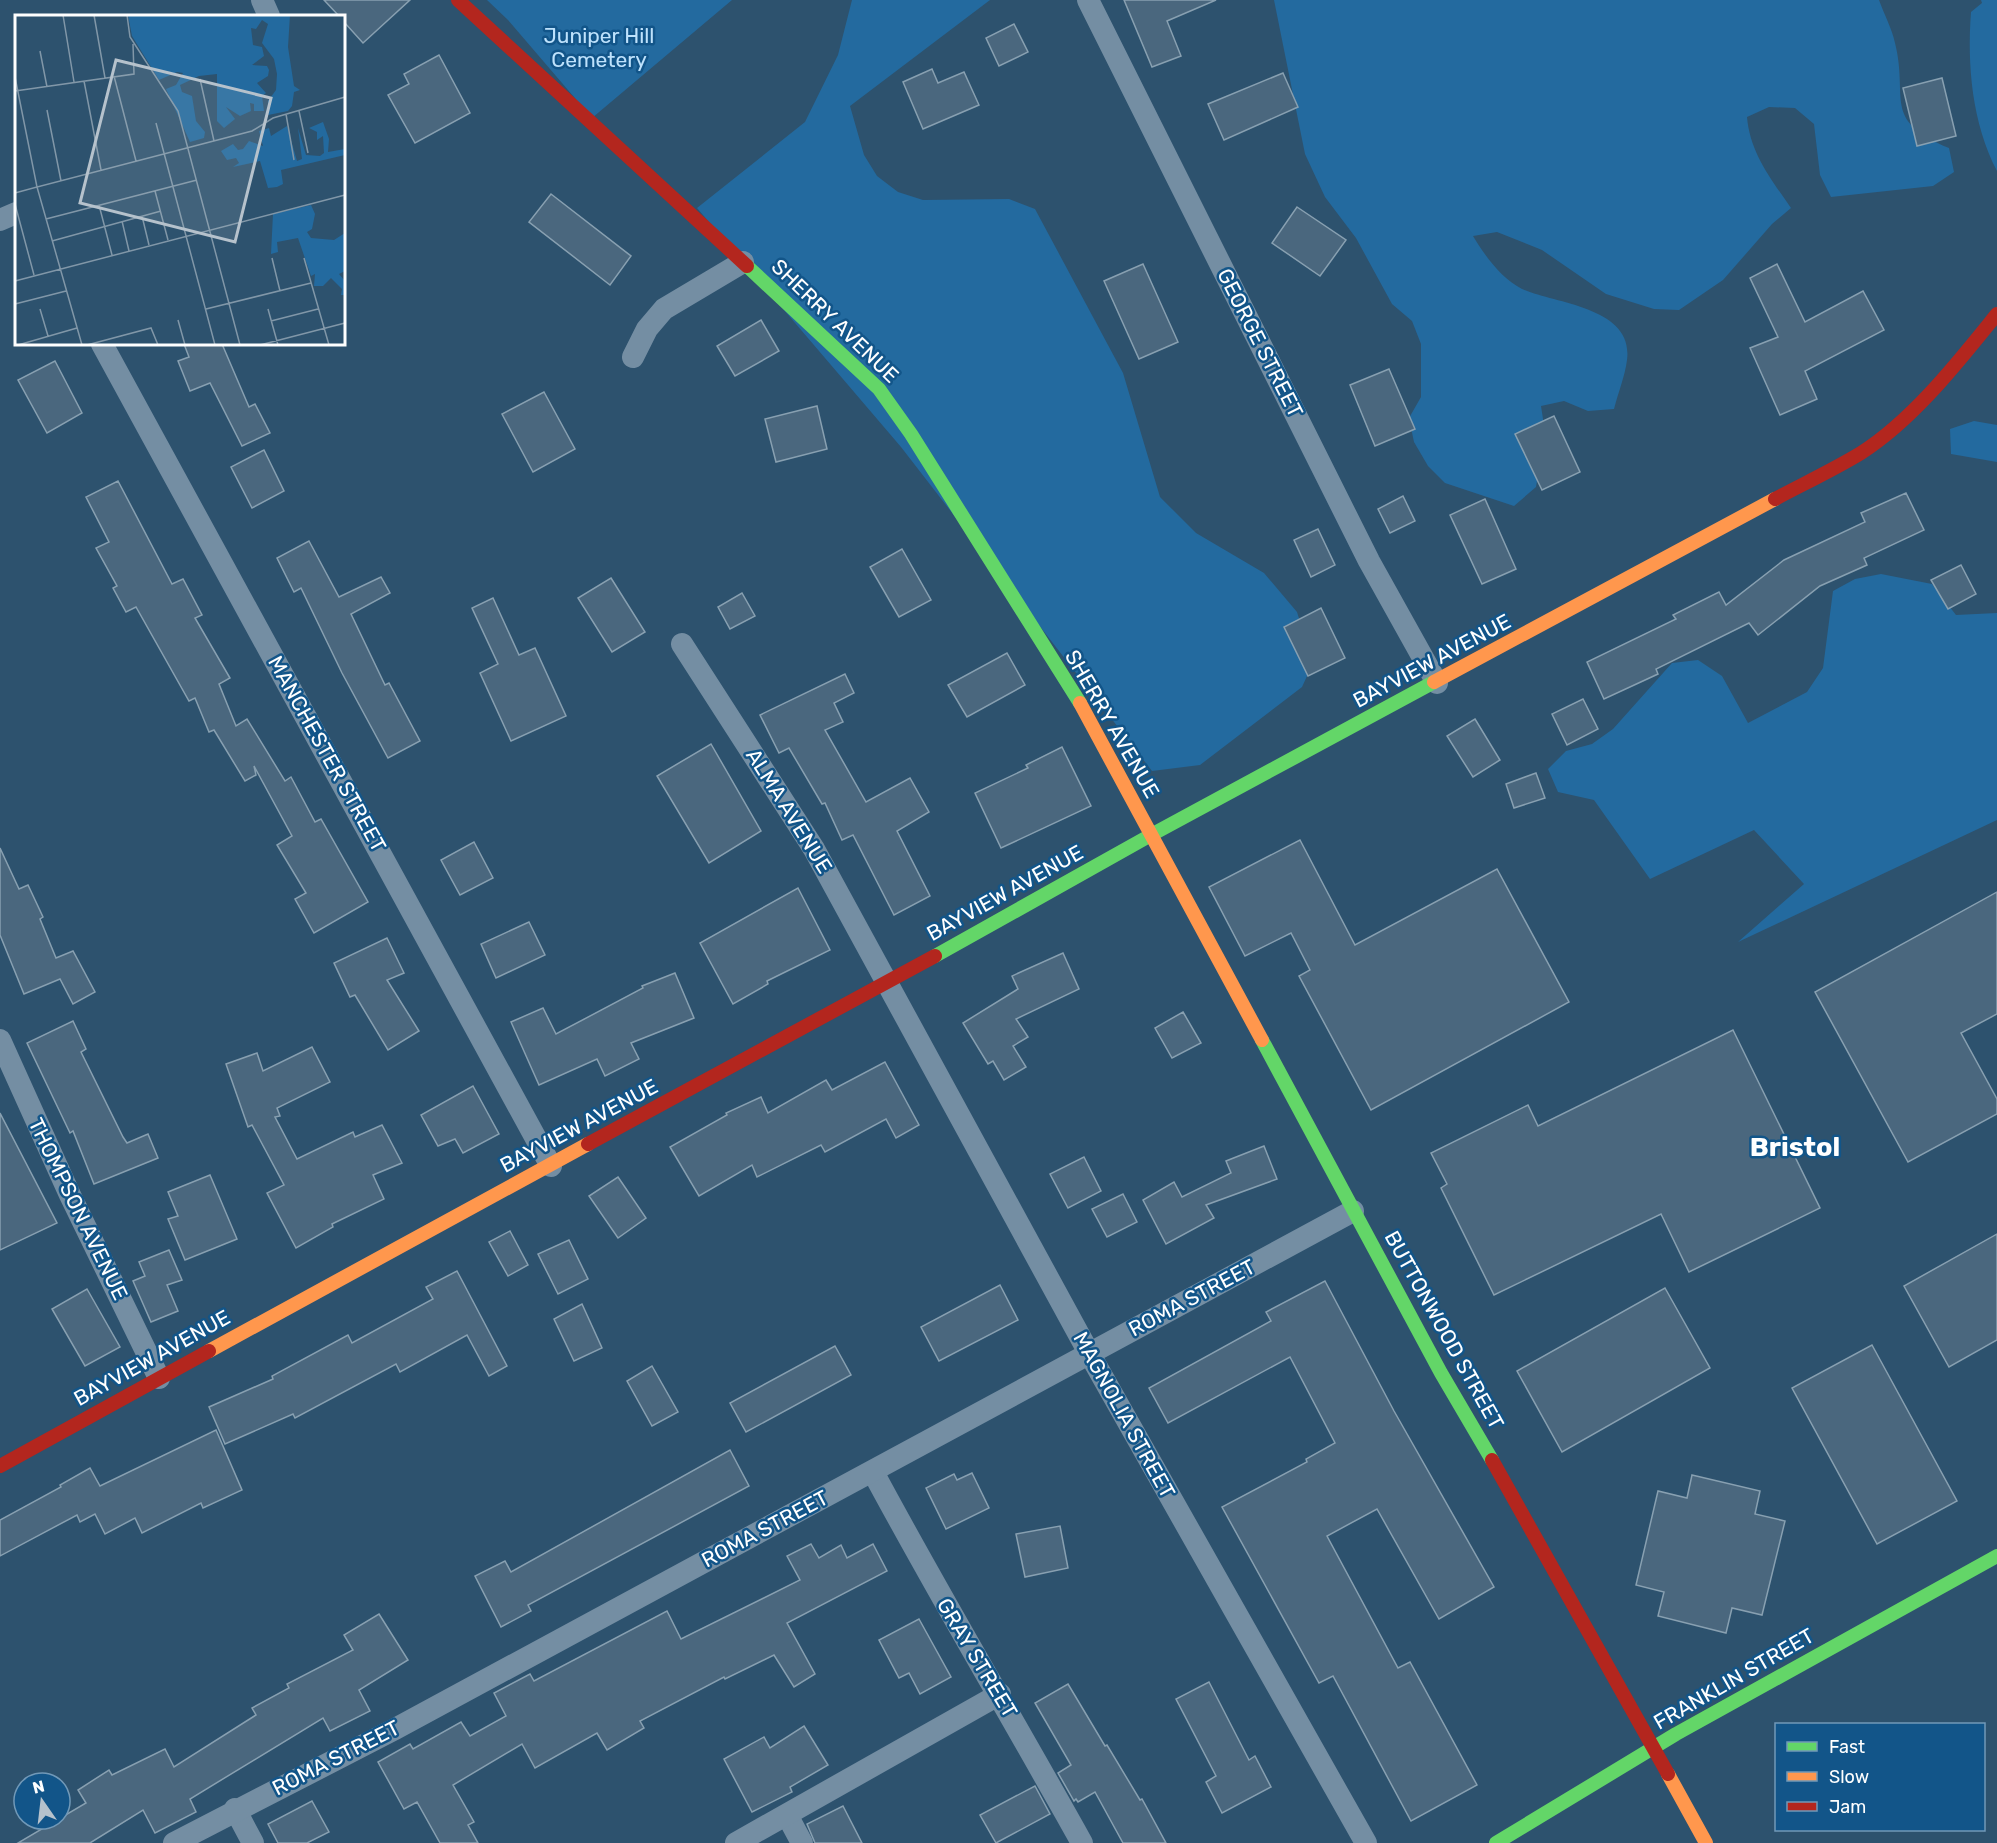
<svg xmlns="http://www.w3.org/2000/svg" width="1997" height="1843" font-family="Rubik,sans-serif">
<rect width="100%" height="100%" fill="#2d526e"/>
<g fill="#236a9f">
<path d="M 487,0 L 732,0 L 592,118 L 508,20 Z"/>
<path d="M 852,0 L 990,0 L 850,106 L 864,155 L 877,176 L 898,192 L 923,200 L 1009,199 L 1035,209 L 1123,373 L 1160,497 L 1196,533 L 1264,573 L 1297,612 L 1313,663 L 1302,687 L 1200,765 L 1152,771 L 901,447 L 697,208 L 805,122 L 838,55 Z"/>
<path d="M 1274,0 L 1879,0 C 1884,14 1892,29 1895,43 C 1909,99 1881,120 1949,148 L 1954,172 L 1933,186 L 1831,197 L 1820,175 L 1814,124 L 1795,108 L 1769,107 L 1747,117 C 1750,153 1771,179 1791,208 L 1772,224 L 1723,280 L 1679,310 L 1654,309 L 1606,294 L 1542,250 L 1497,232 L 1473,236 C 1485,256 1501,278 1522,289 C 1555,304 1634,307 1627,360 C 1625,376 1618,393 1614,409 L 1588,411 L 1564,401 L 1541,406 L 1545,432 L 1536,487 L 1514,506 L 1445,483 L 1428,466 L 1414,442 L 1409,418 L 1421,397 L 1421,344 L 1412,321 L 1392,304 L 1356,238 L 1325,197 L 1305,154 Z"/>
<path d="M 1981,0 L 1997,0 L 1997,171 C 1972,123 1967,65 1971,12 L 1982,3 Z"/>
<path d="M 1974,421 L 1997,425 L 1997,462 L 1951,454 L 1950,429 Z"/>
<path d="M 1881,574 L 1932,584 L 1956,615 L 1997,613 L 1997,820 L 1738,942 L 1804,884 L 1754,830 L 1650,879 L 1594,800 L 1558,792 L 1548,769 L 1566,751 L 1592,744 L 1613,729 L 1672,663 L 1698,660 L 1722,676 L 1748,723 L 1807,692 L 1823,668 L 1833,591 L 1855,579 Z"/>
</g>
<g fill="#4a677e" stroke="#88a0b1" stroke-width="1.5">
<path d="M 324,0 L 410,0 L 363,43 L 344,22 L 344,16 L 339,16 Z"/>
<path d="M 1124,0 L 1216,0 L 1167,21 L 1181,56 L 1152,67 Z"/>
<path d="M 1014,24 L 1028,52 L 999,66 L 986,38 Z"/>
<path d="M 439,55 L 470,113 L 415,143 L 388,95 L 409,84 L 404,74 Z"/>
<path d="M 932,69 L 938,83 L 964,72 L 979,105 L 923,129 L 903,82 Z"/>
<path d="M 1283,73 L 1298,107 L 1224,140 L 1208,104 Z"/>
<path d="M 1942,78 L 1956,136 L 1917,146 L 1903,88 Z"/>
<path d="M 551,194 L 631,256 L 610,285 L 529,222 Z"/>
<path d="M 1297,207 L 1346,240 L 1320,276 L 1272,243 Z"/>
<path d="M 1143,264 L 1178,342 L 1139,359 L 1104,281 Z"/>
<path d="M 1777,264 L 1805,322 L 1863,291 L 1884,330 L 1805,371 L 1817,399 L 1780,415 L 1750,348 L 1778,337 L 1750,278 Z"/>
<path d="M 761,320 L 779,351 L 735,376 L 717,346 Z"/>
<path d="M 184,344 L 222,344 L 249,407 L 255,404 L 270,433 L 242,446 L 210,383 L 190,391 L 178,361 L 189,357 Z"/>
<path d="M 55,361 L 82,413 L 47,433 L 18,380 Z"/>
<path d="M 1389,369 L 1415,429 L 1375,446 L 1350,385 Z"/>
<path d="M 544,392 L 575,449 L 533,472 L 502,414 Z"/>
<path d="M 817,406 L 827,449 L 776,462 L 765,419 Z"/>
<path d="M 1554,416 L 1580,472 L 1542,490 L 1515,434 Z"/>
<path d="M 264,450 L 284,491 L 252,508 L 231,467 Z"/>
<path d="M 118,481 L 172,584 L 183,579 L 202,615 L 195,618 L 230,678 L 219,684 L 236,726 L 247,719 L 285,781 L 291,777 L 315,822 L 321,819 L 368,902 L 314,933 L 295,899 L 306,893 L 277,845 L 292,836 L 254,766 L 256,775 L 245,781 L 214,730 L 209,732 L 195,698 L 189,701 L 136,607 L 126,612 L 113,588 L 117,586 L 96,548 L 109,542 L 86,497 Z"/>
<path d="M 1906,493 L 1924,530 L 1864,558 L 1867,565 L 1820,586 L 1758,635 L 1749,623 L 1656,669 L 1658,674 L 1604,699 L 1587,662 L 1676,619 L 1673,615 L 1719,592 L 1726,605 L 1784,560 L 1865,522 L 1861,513 Z"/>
<path d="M 1403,496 L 1415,521 L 1390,533 L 1378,509 Z"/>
<path d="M 1485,499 L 1516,569 L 1482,584 L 1450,515 Z"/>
<path d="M 1318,529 L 1335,565 L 1311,577 L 1294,540 Z"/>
<path d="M 309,541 L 339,597 L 381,577 L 390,593 L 351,614 L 385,685 L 389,683 L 420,741 L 388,758 L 342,673 L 301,588 L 294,592 L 277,558 Z"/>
<path d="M 902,549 L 931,600 L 899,617 L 870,567 Z"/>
<path d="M 1961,565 L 1976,594 L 1948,609 L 1931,580 Z"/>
<path d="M 611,578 L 645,632 L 612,652 L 578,598 Z"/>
<path d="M 742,593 L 755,616 L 730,629 L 718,607 Z"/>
<path d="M 493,598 L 519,655 L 535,648 L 566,716 L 511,741 L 480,673 L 498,664 L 472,608 Z"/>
<path d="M 1321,608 L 1345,658 L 1308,676 L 1284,627 Z"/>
<path d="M 1007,653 L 1025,685 L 967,717 L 948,685 Z"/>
<path d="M 845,674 L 854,693 L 834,703 L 843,722 L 825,730 L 866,802 L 910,778 L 929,812 L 897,831 L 930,896 L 894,915 L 853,835 L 842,840 L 825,803 L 822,804 L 789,748 L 779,753 L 760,715 Z"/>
<path d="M 1583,699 L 1598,729 L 1567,745 L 1552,714 Z"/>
<path d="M 1475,719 L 1500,760 L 1473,777 L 1447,736 Z"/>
<path d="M 711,744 L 761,831 L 709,863 L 657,776 Z"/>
<path d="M 1062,747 L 1091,806 L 1001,848 L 975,793 L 1028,768 L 1026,765 Z"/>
<path d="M 1536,773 L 1545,798 L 1514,808 L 1506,784 Z"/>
<path d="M 1300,840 L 1355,945 L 1497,869 L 1569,1002 L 1371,1110 L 1299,976 L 1310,970 L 1291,933 L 1245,956 L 1209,887 Z"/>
<path d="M 474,842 L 493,878 L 460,895 L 441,860 Z"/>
<path d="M 0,848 L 19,889 L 28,885 L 43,917 L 40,919 L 56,958 L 73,951 L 95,992 L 73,1004 L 60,979 L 24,994 L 0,935 Z"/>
<path d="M 798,888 L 830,950 L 767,981 L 768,984 L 733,1004 L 700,943 Z"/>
<path d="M 1997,892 L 1997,1014 L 1961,1033 L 1997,1099 L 1997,1114 L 1908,1162 L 1815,992 Z"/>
<path d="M 529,922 L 545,955 L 496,978 L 481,944 Z"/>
<path d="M 387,938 L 404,973 L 387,980 L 419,1031 L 388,1050 L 355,995 L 350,997 L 334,963 Z"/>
<path d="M 1063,953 L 1079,989 L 1016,1019 L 1028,1037 L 1013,1046 L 1026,1067 L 1004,1080 L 993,1061 L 988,1064 L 963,1023 L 1018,989 L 1012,976 Z"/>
<path d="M 675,973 L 694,1018 L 631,1043 L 639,1059 L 605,1076 L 597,1059 L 539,1085 L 511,1022 L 543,1008 L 556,1034 L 643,988 L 642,986 Z"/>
<path d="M 1183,1012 L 1201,1043 L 1172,1058 L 1155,1028 Z"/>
<path d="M 73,1021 L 86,1049 L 81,1052 L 123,1137 L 127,1143 L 148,1134 L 158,1158 L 94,1184 L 73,1131 L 70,1133 L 27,1043 Z"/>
<path d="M 1733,1030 L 1820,1208 L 1689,1272 L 1661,1214 L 1494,1295 L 1441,1188 L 1447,1184 L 1431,1153 L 1528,1105 L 1538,1126 Z"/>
<path d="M 312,1047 L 330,1082 L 277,1108 L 280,1116 L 275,1117 L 297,1159 L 353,1132 L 355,1137 L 382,1125 L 402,1163 L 373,1175 L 384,1199 L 332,1224 L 333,1227 L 296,1248 L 267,1193 L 284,1185 L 252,1125 L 248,1127 L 226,1064 L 257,1053 L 263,1071 Z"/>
<path d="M 885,1062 L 919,1125 L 896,1138 L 886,1119 L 825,1152 L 821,1145 L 757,1177 L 752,1165 L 699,1196 L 670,1147 L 727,1115 L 726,1113 L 761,1097 L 768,1113 L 826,1080 L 832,1090 Z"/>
<path d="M 473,1086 L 499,1134 L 463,1153 L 455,1139 L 438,1146 L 421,1115 Z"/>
<path d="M 0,1113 L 57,1223 L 0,1250 Z"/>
<path d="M 1264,1146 L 1277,1179 L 1206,1205 L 1214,1218 L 1166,1244 L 1143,1200 L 1174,1182 L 1182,1197 L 1231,1173 L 1226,1161 Z"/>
<path d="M 1084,1157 L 1101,1191 L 1068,1208 L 1050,1174 Z"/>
<path d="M 210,1175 L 237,1239 L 185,1260 L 168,1219 L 178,1216 L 168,1192 Z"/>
<path d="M 618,1177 L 646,1218 L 618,1238 L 589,1196 Z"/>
<path d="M 1123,1194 L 1137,1222 L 1107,1237 L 1092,1209 Z"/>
<path d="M 510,1231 L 528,1265 L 508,1276 L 489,1242 Z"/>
<path d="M 1997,1234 L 1997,1340 L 1949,1367 L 1904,1286 Z"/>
<path d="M 569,1240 L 588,1279 L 558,1294 L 538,1254 Z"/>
<path d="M 169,1250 L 182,1280 L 167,1285 L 178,1311 L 151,1322 L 133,1281 L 145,1276 L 139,1262 Z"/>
<path d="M 457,1271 L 507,1366 L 489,1376 L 467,1335 L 400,1372 L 396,1364 L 295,1418 L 293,1414 L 225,1444 L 209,1407 L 273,1379 L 272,1376 L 348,1335 L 352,1343 L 433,1299 L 426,1287 Z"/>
<path d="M 1325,1281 L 1394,1411 L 1494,1587 L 1439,1619 L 1377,1509 L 1327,1536 L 1398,1668 L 1410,1662 L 1477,1785 L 1411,1821 L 1333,1676 L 1319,1683 L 1222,1507 L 1307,1462 L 1306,1459 L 1335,1443 L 1290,1357 L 1168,1423 L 1149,1388 L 1271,1321 L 1266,1312 Z"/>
<path d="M 1000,1285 L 1018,1320 L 939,1361 L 921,1327 Z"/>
<path d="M 1665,1288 L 1710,1368 L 1562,1452 L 1517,1371 Z"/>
<path d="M 87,1289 L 120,1347 L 85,1366 L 52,1309 Z"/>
<path d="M 582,1304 L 602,1348 L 574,1361 L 554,1319 Z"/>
<path d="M 1872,1345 L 1957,1501 L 1877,1544 L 1792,1388 Z"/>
<path d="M 835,1346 L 851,1375 L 746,1432 L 730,1403 Z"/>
<path d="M 652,1366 L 678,1412 L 652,1426 L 627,1381 Z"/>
<path d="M 216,1430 L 242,1490 L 203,1508 L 201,1503 L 142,1533 L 135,1518 L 105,1534 L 95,1514 L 80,1522 L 77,1515 L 0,1556 L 0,1520 L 61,1487 L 60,1485 L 90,1468 L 100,1486 Z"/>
<path d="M 730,1450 L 749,1486 L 528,1605 L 531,1611 L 501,1627 L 475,1576 L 505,1561 L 511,1572 Z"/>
<path d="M 972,1473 L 989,1508 L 946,1529 L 926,1488 L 954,1474 L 957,1480 Z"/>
<path d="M 1692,1475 L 1760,1491 L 1755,1514 L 1785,1521 L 1762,1615 L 1732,1608 L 1726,1633 L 1658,1616 L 1664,1592 L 1636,1585 L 1658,1491 L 1687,1498 Z"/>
<path d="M 1060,1526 L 1068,1568 L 1025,1577 L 1016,1534 Z"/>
<path d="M 811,1544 L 819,1558 L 841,1545 L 847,1558 L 873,1544 L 887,1571 L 787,1623 L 815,1674 L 794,1687 L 774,1655 L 725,1679 L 724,1677 L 640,1721 L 644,1728 L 607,1750 L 597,1733 L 535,1768 L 522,1744 L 453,1785 L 474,1822 L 468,1825 L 478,1843 L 440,1843 L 417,1802 L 404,1809 L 378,1762 L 410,1744 L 413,1749 L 461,1722 L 470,1736 L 506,1716 L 494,1693 L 530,1674 L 534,1681 L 667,1611 L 681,1639 L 800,1580 L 787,1556 Z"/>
<path d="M 379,1614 L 408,1660 L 359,1690 L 370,1711 L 330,1731 L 323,1718 L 190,1799 L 196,1812 L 155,1833 L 143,1810 L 90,1843 L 18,1843 L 86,1803 L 78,1790 L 109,1770 L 112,1775 L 165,1749 L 174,1767 L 256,1715 L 252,1708 L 289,1688 L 287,1684 L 353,1650 L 344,1635 Z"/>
<path d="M 919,1619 L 951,1677 L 920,1694 L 909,1673 L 899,1678 L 879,1640 Z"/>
<path d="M 1209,1682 L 1249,1760 L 1255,1756 L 1271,1787 L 1222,1813 L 1206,1782 L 1216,1776 L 1176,1699 Z"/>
<path d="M 1068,1684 L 1105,1746 L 1107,1745 L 1140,1800 L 1142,1799 L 1166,1843 L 1123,1843 L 1095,1792 L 1078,1802 L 1076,1799 L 1074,1801 L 1058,1773 L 1071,1765 L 1035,1703 Z"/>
<path d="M 804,1726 L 828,1765 L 790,1787 L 792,1792 L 752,1812 L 724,1759 L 764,1737 L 770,1748 Z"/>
<path d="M 1035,1786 L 1050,1814 L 996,1843 L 980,1815 Z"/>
<path d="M 312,1801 L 329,1832 L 307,1843 L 278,1843 L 268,1824 Z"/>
<path d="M 843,1806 L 862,1843 L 815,1843 L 807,1824 Z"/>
</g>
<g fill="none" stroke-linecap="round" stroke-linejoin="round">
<g stroke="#748ea3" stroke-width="22">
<path d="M 262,0 L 269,16"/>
<path d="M 1088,0 L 1369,561 L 1437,683"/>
<path d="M 0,220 L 16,213"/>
<path d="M 102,344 L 551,1166"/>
<path d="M 633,357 L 647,329 L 664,309 L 743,262"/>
<path d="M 682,644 L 814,849 L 1089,1353 L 1366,1843"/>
<path d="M 0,1040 L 70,1195 L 159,1378"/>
<path d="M 873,1472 C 940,1597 1013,1719 1082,1843"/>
<path d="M 235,1809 L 253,1843"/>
<path d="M 787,1815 L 802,1843"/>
<path d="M 174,1843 L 395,1729 L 1353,1211"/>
<path d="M 736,1843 L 1000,1694"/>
</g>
<g stroke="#63d668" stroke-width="14">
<path d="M 747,266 L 879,389 L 911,434 L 1080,703"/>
<path d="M 935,956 L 1151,835 L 1434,682"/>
<path d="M 1262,1040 L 1441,1373 L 1492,1460"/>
<path d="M 1496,1843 L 1676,1734 L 1997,1556"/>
</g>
<g stroke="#ff974d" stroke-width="14">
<path d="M 1434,682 L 1775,499"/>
<path d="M 1080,703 L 1262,1040"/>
<path d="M 209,1351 L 588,1144"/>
<path d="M 1668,1774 L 1706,1843"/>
</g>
<g stroke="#b3261e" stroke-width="14">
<path d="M 458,0 L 747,266"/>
<path d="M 1775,499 C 1803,484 1833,470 1861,453 C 1913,420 1959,361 1997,314"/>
<path d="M 588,1144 L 935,956"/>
<path d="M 1492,1460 L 1668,1774"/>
<path d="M 0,1466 L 209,1351"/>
</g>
</g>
<g text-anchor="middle" stroke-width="5" stroke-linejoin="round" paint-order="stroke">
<g font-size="21" fill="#bee2fc" stroke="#125589">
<text x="599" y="43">Juniper Hill<tspan x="599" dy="24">Cemetery</tspan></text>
</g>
<g font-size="21" fill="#fff" stroke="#125589">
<text transform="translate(835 321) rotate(44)" y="7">SHERRY AVENUE</text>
<text transform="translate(1260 343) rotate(63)" y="7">GEORGE STREET</text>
<text transform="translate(1432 661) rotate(-28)" y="7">BAYVIEW AVENUE</text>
<text transform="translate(1112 724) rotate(60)" y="7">SHERRY AVENUE</text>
<text transform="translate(327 754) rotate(61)" y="7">MANCHESTER STREET</text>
<text transform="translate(789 811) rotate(58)" y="7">ALMA AVENUE</text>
<text transform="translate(1005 893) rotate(-29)" y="7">BAYVIEW AVENUE</text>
<text transform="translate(579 1126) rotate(-28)" y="7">BAYVIEW AVENUE</text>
<text transform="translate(78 1209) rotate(64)" y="7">THOMPSON AVENUE</text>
<text transform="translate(1192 1298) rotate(-28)" y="7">ROMA STREET</text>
<text transform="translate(1444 1330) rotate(61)" y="7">BUTTONWOOD STREET</text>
<text transform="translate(152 1358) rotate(-29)" y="7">BAYVIEW AVENUE</text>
<text transform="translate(1124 1415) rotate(61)" y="7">MAGNOLIA STREET</text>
<text transform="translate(765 1529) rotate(-28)" y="7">ROMA STREET</text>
<text transform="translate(977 1658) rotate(59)" y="7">GRAY STREET</text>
<text transform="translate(1734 1679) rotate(-30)" y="7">FRANKLIN STREET</text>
<text transform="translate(336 1758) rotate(-27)" y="7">ROMA STREET</text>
</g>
<g font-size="27" font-weight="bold" fill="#fff" stroke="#125589">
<text x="1795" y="1156">Bristol</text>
</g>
</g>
<g transform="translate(15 15)">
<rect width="330" height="330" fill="#2d526e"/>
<path d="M 113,0 L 275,0 L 273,32 L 279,71 L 285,75 L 279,77 L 277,91 L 273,96 L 253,100 L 253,86 L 261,75 L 262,59 L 259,44 L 247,28 L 253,9 L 247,5 L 241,14 L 236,13 L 238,30 L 247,32 L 249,41 L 237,50 L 252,51 L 254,55 L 253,61 L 242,68 L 251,78 L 247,81 L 249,96 L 239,96 L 239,89 L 235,88 L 236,96 L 225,101 L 211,92 L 220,104 L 209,113 L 202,106 L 202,59 L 184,61 L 165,70 L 167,77 L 177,81 L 181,106 L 190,117 L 189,123 L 175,127 L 151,74 L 161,70 L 168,58 L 162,57 L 144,65 L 117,21 ZM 308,107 L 314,124 L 313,137 L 330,134 L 330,140 L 266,155 L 268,169 L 262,172 L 253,173 L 245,146 L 218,152 L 224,148 L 221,143 L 212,145 L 206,136 L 218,129 L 223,135 L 228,134 L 234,126 L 248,131 L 244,116 L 254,113 L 256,121 L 272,111 L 282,146 L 287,144 L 283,113 L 291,140 L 305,141 L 309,138 L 308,121 L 302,125 L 302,117 L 294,113 ZM 296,190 L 300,199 L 297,214 L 292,217 L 296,223 L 319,225 L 330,218 L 330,256 L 324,259 L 330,266 L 330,280 L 326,280 L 327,274 L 316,263 L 308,271 L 299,271 L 300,259 L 296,261 L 283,223 L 262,227 L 263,237 L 256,239 L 258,199 Z" fill="#236a9f"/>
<path fill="none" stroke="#8197a8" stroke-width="1.5" d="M 48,0 L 59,67M 79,0 L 90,63M 112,0 L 115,22 L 163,96 L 225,330M 25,36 L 32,72M 99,61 L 121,146M 0,62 L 22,172 L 0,178M 185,64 L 199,126M 69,66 L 86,155M 0,76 L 119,59 L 118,29M 32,95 L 46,166M 284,96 L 293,138M 271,99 L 279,145M 141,108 L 200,330M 140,176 L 153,225M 0,189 L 19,260M 84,190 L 97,240M 127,201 L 134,230M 31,204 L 182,165M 107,206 L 114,236M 37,226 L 146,196M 257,243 L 265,276M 289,243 L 314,330M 0,266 L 330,180M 0,289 L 51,276M 25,294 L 33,321M 191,294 L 296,268M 253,294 L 263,330M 163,305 L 170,330M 256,306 L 303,294M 3,330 L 62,313M 67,330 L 22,172 L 237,116 L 258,103 L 330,82M 72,330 L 136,313 L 143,330M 245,330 L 330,308"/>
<path fill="#b6c2cc" fill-opacity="0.15" stroke="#b6c2cc" stroke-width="3" d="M 101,45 L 256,83 L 220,227 L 65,188 Z"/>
<rect width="330" height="330" fill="none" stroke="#fff" stroke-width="3"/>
</g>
<rect x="1775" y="1723" width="210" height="108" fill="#125589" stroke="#7199b8" stroke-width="1.5"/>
<rect x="1787" y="1742" width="30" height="9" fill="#63d668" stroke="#7199b8" stroke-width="1.5"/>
<text x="1829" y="1753" font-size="18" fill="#ffffff">Fast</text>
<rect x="1787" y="1772" width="30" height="9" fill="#ff974d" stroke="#7199b8" stroke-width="1.5"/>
<text x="1829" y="1783" font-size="18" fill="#ffffff">Slow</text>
<rect x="1787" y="1802" width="30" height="9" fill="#b3261e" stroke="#7199b8" stroke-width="1.5"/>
<text x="1829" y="1813" font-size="18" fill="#ffffff">Jam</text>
<g transform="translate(42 1801) rotate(346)"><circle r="28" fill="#125589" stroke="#7199b8" stroke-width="1.5"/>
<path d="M0-4.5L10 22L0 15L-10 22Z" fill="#b6c2cc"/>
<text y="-9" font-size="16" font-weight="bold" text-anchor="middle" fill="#ffffff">N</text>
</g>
</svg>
